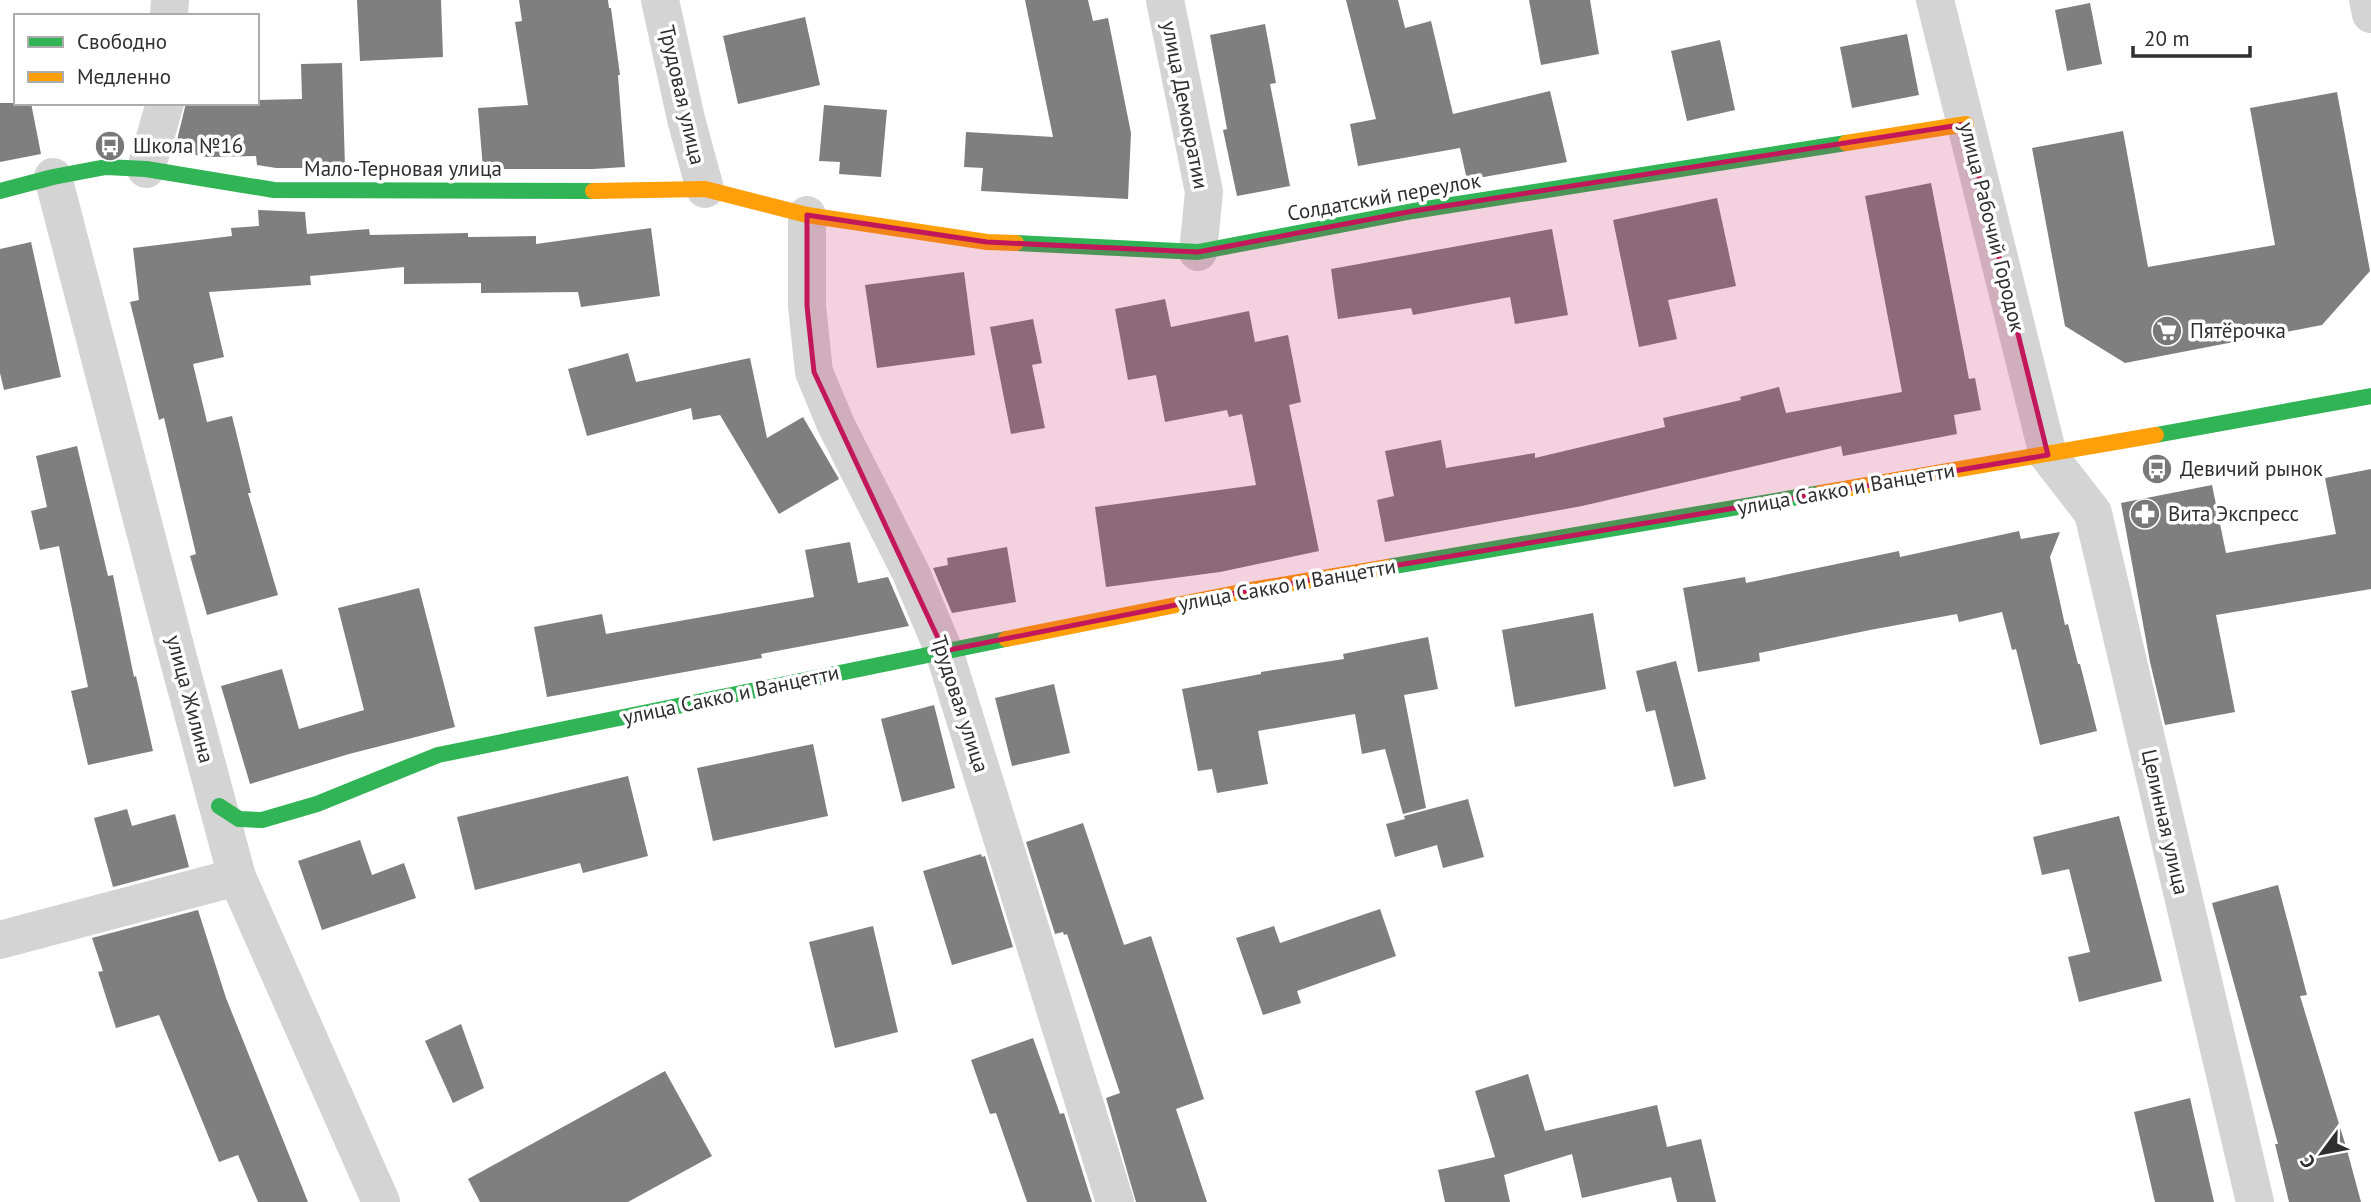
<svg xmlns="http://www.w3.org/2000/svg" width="2371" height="1202" font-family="'PT Sans',sans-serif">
<rect width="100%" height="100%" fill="#fff"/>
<g fill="#7f7f7f">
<path d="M 357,0 L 441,0 L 443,57 L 360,61 Z"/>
<path d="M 519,0 L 608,0 L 609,8 L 611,8 L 620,75 L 618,75 L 625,167 L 593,169 L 483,169 L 478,108 L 528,105 L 515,22 L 522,21 Z"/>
<path d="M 1025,0 L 1088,0 L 1093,21 L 1108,18 L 1131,133 L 1128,199 L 981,191 L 983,168 L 964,167 L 966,132 L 1053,137 Z"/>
<path d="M 1346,0 L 1398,0 L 1405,28 L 1431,21 L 1453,114 L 1550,91 L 1567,162 L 1467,180 L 1460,148 L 1358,166 L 1350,124 L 1376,119 Z"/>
<path d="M 1529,0 L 1590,0 L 1599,54 L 1541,65 Z"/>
<path d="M 2090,3 L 2102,64 L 2067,71 L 2055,10 Z"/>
<path d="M 805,17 L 820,85 L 738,104 L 723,36 Z"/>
<path d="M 1265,24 L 1276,83 L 1270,84 L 1290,186 L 1237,196 L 1223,130 L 1227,129 L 1210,35 Z"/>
<path d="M 1907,34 L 1919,95 L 1852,108 L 1840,47 Z"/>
<path d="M 1720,40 L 1735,110 L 1687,121 L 1671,51 Z"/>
<path d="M 342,63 L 345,168 L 276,168 L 257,165 L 256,156 L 208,157 L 177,152 L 177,140 L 186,103 L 257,103 L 257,100 L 302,99 L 301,64 Z"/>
<path d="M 2337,92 L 2370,271 L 2322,325 L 2125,363 L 2065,326 L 2032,148 L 2123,131 L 2148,267 L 2275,245 L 2250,108 Z"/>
<path d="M 0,103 L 31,103 L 41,154 L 0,162 Z"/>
<path d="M 824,105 L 887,110 L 881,177 L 839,174 L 840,162 L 819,161 Z"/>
<path d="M 1931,183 L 1969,379 L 1975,378 L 1981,410 L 1954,415 L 1957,434 L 1843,456 L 1841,446 L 1582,506 L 1385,542 L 1377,500 L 1394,496 L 1385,451 L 1441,440 L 1446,468 L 1535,453 L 1535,458 L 1665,427 L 1663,418 L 1741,400 L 1740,397 L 1779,387 L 1786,413 L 1902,392 L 1865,196 Z"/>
<path d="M 1717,198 L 1736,286 L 1668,300 L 1677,339 L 1639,347 L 1613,220 Z"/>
<path d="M 258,210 L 305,212 L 307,234 L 369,229 L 370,235 L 468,233 L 468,237 L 536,236 L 536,244 L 651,228 L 660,296 L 581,307 L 578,292 L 481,293 L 481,283 L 404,284 L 404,267 L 310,276 L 311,285 L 209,292 L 224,357 L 193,364 L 207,422 L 232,416 L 251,493 L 248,493 L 278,595 L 207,615 L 190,556 L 196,554 L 164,418 L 159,420 L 130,302 L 139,300 L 133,248 L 232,236 L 231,228 L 259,226 Z"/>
<path d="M 1552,229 L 1568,315 L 1515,324 L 1510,297 L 1413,315 L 1411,308 L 1338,319 L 1331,269 Z"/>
<path d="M 31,242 L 61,377 L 4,390 L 0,373 L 0,249 Z"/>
<path d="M 964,272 L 975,355 L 877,368 L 865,285 Z"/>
<path d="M 1165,299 L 1171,327 L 1249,311 L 1255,342 L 1288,335 L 1301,402 L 1289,405 L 1319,551 L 1220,572 L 1106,587 L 1095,507 L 1256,485 L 1242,414 L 1229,417 L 1227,410 L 1165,422 L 1156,375 L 1128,380 L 1115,309 Z"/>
<path d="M 1033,319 L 1042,363 L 1032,365 L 1045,428 L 1011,434 L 990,327 Z"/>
<path d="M 628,353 L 636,382 L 750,358 L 767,438 L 803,417 L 839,479 L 779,514 L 720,415 L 693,420 L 691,408 L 587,436 L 568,369 Z"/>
<path d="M 77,446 L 108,576 L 113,575 L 134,677 L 136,676 L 153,751 L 88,765 L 71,691 L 88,687 L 59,546 L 40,550 L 31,511 L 47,507 L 36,456 Z"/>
<path d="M 2371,469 L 2371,589 L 2216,615 L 2235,712 L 2165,725 L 2150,662 L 2121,503 L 2212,485 L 2226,553 L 2336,534 L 2325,478 Z"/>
<path d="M 2019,531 L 2021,539 L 2060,532 L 2050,557 L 2065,625 L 2068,624 L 2078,664 L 2080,664 L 2097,731 L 2040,745 L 2016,649 L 2012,650 L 2002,612 L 1959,622 L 1957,614 L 1870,630 L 1759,653 L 1760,661 L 1698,672 L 1683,588 L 1745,577 L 1746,583 L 1899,551 L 1900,557 Z"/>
<path d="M 850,542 L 858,583 L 888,577 L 909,626 L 761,654 L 762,658 L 547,697 L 534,627 L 602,614 L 606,634 L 814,597 L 805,550 Z"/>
<path d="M 1007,547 L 1016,602 L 952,613 L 933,568 L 948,565 L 947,558 Z"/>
<path d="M 419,588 L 455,727 L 349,754 L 250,784 L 221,686 L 282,669 L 299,729 L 364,710 L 338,608 Z"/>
<path d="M 1593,613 L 1606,689 L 1515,707 L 1502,630 Z"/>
<path d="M 1428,637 L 1438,689 L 1404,695 L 1426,808 L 1403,814 L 1385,749 L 1362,754 L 1355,714 L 1258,731 L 1268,784 L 1217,793 L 1212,769 L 1198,771 L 1182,689 L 1261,674 L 1261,672 L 1344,659 L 1343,654 Z"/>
<path d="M 1676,661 L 1706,779 L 1674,787 L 1655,710 L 1646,712 L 1636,671 Z"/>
<path d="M 1054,684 L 1070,753 L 1012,766 L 995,698 Z"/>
<path d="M 934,705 L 955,788 L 902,802 L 881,719 Z"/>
<path d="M 813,744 L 828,816 L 713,841 L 697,768 Z"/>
<path d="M 628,776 L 648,856 L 583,873 L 580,863 L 475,890 L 457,817 Z"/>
<path d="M 1468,799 L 1484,857 L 1443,868 L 1437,845 L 1395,857 L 1386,824 L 1405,819 L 1404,816 Z"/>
<path d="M 127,809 L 132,826 L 175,814 L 189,867 L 113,887 L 94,818 Z"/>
<path d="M 2119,816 L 2162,981 L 2079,1002 L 2068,957 L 2090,952 L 2069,869 L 2042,875 L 2033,837 Z"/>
<path d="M 1083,823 L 1124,945 L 1151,936 L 1204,1099 L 1176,1109 L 1207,1202 L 1136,1202 L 1106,1098 L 1120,1093 L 1067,934 L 1064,935 L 1063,932 L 1055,934 L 1026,842 Z"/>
<path d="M 360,840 L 372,875 L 404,863 L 416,898 L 322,930 L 298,861 Z"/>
<path d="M 981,854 L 982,857 L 985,856 L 1013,947 L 952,965 L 923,871 Z"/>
<path d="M 2278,885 L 2307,995 L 2300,996 L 2347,1150 L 2361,1202 L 2289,1202 L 2275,1144 L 2278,1144 L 2212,903 Z"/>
<path d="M 1380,909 L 1396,956 L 1297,991 L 1301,1003 L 1263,1015 L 1236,938 L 1274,926 L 1280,943 Z"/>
<path d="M 198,910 L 226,998 L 308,1202 L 258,1202 L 238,1155 L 219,1162 L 159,1015 L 116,1028 L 98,972 L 103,971 L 92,938 Z"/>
<path d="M 873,926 L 898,1032 L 835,1048 L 809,942 Z"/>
<path d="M 461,1024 L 484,1088 L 453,1103 L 425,1041 Z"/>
<path d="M 1033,1038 L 1060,1114 L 1064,1113 L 1092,1202 L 1027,1202 L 996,1113 L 990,1114 L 971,1060 Z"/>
<path d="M 665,1071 L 712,1156 L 628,1202 L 480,1202 L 468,1179 Z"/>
<path d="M 1528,1074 L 1545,1131 L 1657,1105 L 1667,1147 L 1701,1139 L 1716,1202 L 1677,1202 L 1671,1177 L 1582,1198 L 1572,1154 L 1504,1175 L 1510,1202 L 1445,1202 L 1438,1170 L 1495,1157 L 1475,1091 Z"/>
<path d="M 2190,1098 L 2214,1202 L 2155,1202 L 2134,1112 Z"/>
</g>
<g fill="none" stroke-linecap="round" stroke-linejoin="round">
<g stroke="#d4d4d4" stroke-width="38">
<path d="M 660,0 L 686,119 L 705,189"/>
<path d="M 1165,0 L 1204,192 L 1198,252"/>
<path d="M 1935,0 L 2048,455 L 2093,513 L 2255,1202"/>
<path d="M 2368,0 L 2371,14"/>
<path d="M 169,16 L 170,0"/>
<path d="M 146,169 L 165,103"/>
<path d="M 53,177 L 176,650 L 237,877 L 381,1202"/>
<path d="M 807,215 L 807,306 L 814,372 L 836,425 L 911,573 L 944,651 L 1115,1202"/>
<path d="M 0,940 L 237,877"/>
</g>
<g stroke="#30b455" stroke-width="16">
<path d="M 0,191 L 53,177 L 106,167 L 146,169 L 274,190 L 593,191"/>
<path d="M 1016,243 L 1198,252 L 1413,211 L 1846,143"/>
<path d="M 2156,435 L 2371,396"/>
<path d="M 1388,567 L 1821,493"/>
<path d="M 219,806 L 239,819 L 262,820 L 317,804 L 438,755 L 1006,639"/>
</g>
<g stroke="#ff9f0a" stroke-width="16">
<path d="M 1846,143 L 1966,124"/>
<path d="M 593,191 L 705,189 L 807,215 L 987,242 L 1016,243"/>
<path d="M 1821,493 L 2156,435"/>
<path d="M 1006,639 L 1251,590 L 1388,567"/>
</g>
</g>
<path fill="#c2185b" fill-opacity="0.2" stroke="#c2185b" stroke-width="5" stroke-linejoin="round" d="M 1966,124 L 2048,455 L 1251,590 L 944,651 L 814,372 L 807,306 L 807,215 L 987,242 L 1198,252 L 1413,211 Z"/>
<defs>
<g id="bus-disc" transform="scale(1.575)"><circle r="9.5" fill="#787878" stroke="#fff"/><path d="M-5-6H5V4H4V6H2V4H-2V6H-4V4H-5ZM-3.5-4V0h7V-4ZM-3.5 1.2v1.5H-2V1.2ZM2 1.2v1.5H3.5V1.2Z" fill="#fff"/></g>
<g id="supermarket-disc" transform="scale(1.575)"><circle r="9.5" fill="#787878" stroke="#fff"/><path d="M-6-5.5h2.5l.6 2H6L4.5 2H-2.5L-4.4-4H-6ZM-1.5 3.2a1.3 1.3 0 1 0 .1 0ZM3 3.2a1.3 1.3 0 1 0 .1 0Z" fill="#fff"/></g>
<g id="pharmacy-disc" transform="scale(1.575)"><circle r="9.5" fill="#787878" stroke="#fff"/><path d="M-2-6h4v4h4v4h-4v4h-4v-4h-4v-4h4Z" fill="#fff"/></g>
</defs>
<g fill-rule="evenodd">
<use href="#bus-disc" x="110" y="146"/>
<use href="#supermarket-disc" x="2167" y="331"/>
<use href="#bus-disc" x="2157" y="469"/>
<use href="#pharmacy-disc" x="2145" y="514"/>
</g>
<g text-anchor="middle" stroke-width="7" stroke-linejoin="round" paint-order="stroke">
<g font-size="21" fill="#2f2f2f" stroke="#fff">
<text transform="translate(682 95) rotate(77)" y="7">Трудовая улица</text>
<text transform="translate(1185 105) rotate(79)" y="7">улица Демократии</text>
<text x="403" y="176">Мало-Терновая улица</text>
<text transform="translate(1384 197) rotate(-10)" y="7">Солдатский переулок</text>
<text transform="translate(1992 227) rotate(76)" y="7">улица Рабочий Городок</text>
<text transform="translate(1846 489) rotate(-10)" y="7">улица Сакко и Ванцетти</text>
<text transform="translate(1287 585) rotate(-10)" y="7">улица Сакко и Ванцетти</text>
<text transform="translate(731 695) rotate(-12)" y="7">улица Сакко и Ванцетти</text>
<text transform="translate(190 699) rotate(75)" y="7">улица Жилина</text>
<text transform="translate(960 704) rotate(72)" y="7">Трудовая улица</text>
<text transform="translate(2165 822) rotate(77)" y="7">Целинная улица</text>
</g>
<g font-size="21" fill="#2f2f2f" stroke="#fff" text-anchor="start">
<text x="133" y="153">Школа №16</text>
<text x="2190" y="338">Пятёрочка</text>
<text x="2180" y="476">Девичий рынок</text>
<text x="2168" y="521">Вита Экспресс</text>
</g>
</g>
<rect x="14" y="14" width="245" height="91" fill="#ffffff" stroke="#acacac" stroke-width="2"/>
<rect x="28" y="37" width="35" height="10" fill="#30b455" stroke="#acacac" stroke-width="2"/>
<text x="77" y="49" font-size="21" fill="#2f2f2f">Свободно</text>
<rect x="28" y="72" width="35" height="10" fill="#ff9f0a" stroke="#acacac" stroke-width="2"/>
<text x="77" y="84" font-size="21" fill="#2f2f2f">Медленно</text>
<g transform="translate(2322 1153) rotate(238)" stroke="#ffffff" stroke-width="5" paint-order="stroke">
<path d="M0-5L12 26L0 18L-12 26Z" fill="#2f2f2f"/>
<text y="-10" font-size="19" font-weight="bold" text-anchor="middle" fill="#2f2f2f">С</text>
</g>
<path d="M2133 46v10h117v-10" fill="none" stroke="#2f2f2f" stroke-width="3.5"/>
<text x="2144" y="46" font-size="21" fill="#2f2f2f" stroke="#ffffff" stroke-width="5" paint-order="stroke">20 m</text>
</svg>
